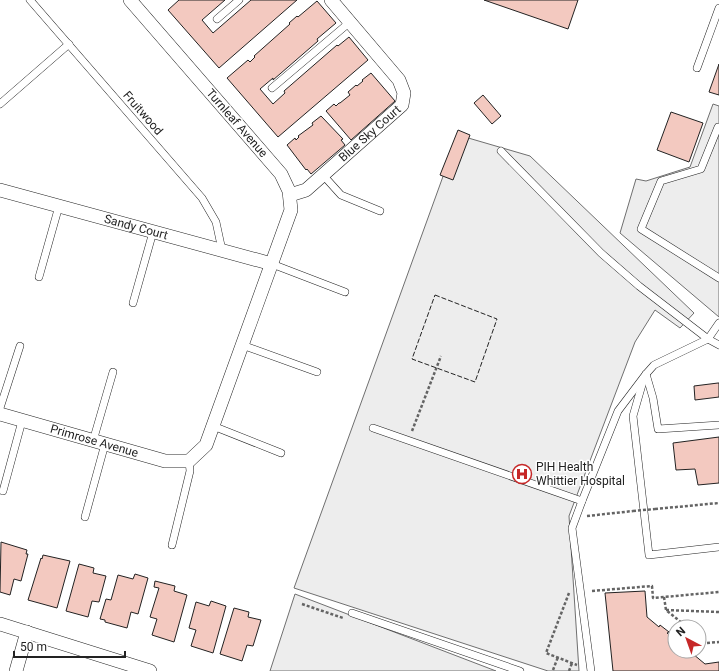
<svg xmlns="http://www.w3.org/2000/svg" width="719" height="671" font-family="Roboto,sans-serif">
<rect width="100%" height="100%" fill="#fff"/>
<g fill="#ededed" stroke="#6f6f6f">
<path d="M 713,104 L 719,106 L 719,317 L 620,233 L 636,179 L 646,181 L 690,167 Z"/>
<path d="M 458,135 L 530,156 L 694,313 L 680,328 L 655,310 L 635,342 L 569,516 L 579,671 L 548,671 L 294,588 Z"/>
<path d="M 295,594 L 496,671 L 270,671 Z"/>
</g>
<g fill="#f3c9c0" stroke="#222">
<path d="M 179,0 L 225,0 L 202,20 L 213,33 L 251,0 L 297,0 L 219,68 L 168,10 Z"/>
<path d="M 484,0 L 578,0 L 568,29 Z"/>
<path d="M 317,1 L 336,23 L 317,39 L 318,41 L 273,80 L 273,78 L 260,89 L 273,104 L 285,93 L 284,91 L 337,45 L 338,46 L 349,37 L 368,60 L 278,137 L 227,78 L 248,60 L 250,62 L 255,57 L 254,56 L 290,24 L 289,23 L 297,16 L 298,17 Z"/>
<path d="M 719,64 L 719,95 L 709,92 Z"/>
<path d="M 371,73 L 395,101 L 351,140 L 326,111 L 334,104 L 336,106 L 339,103 L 340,103 L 350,95 L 348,92 L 356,85 L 357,86 L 363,81 L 362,80 Z"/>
<path d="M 483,95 L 501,116 L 492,124 L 474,103 Z"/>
<path d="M 671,112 L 703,123 L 689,162 L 657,150 Z"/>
<path d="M 321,116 L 343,139 L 341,140 L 345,145 L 311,174 L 307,169 L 306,170 L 287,145 L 295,138 L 296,140 L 299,137 L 298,136 L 313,125 L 312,123 Z"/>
<path d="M 458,130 L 470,135 L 453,180 L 440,175 Z"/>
<path d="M 718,383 L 719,383 L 719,397 L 695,400 L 694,386 Z"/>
<path d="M 719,437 L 719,483 L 698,485 L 695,469 L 676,470 L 673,443 Z"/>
<path d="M 1,542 L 27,550 L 26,554 L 28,554 L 21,581 L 14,579 L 10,595 L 0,592 Z"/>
<path d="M 43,555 L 70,561 L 57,608 L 28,600 L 41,558 L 42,559 Z"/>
<path d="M 79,564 L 94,568 L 93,573 L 106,576 L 99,602 L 92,601 L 88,617 L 66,611 Z"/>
<path d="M 135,574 L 148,578 L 138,614 L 131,612 L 127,628 L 105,622 L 105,620 L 100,619 L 106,599 L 111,600 L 118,575 L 133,579 Z"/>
<path d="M 155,581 L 175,586 L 174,591 L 187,595 L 174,642 L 152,635 L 157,619 L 150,617 L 159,588 L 154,587 Z"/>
<path d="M 645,591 L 647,617 L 659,627 L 660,625 L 669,632 L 667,633 L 675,640 L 675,651 L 693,651 L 694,652 L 693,654 L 705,664 L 719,662 L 719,671 L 613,671 L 605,593 Z"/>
<path d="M 211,601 L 226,606 L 213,653 L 191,646 L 196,630 L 189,628 L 196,602 L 209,606 Z"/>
<path d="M 234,608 L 249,612 L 248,617 L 261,620 L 253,646 L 247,645 L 242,661 L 220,654 Z"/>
</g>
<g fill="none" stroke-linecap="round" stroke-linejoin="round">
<g stroke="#222" stroke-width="8">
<g id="service">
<path d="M 30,0 L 202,198 L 216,222 L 222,250"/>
<path d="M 217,19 L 239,0"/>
<path d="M 697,68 L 719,8"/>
<path d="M 272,88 L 350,22"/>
<path d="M 0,104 L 69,44"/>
<path d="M 719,127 L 718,127 L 701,169 L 661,181 L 641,229 L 719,278"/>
<path d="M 501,151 L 601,253 L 639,286 L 708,339 L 719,345"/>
<path d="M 323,175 L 341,195 L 380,211"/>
<path d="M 272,264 L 345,292"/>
<path d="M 39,277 L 59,206"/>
<path d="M 133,303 L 153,232"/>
<path d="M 242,345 L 317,372"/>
<path d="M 646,374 L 653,398 L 658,429 L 719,425"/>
<path d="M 644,378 L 633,416 L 649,555 L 719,547"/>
<path d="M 0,408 L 20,346"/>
<path d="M 213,426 L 281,453"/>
<path d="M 373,428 L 582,501"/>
<path d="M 93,441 L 113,372"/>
<path d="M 3,491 L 22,421"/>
<path d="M 85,517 L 105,444"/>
<path d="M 172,545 L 190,471 L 189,461"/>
<path d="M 352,613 L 520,671"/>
<path d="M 591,671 L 572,528 L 582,501 L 618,411 L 646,374 L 654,365 L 708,339 L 719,323"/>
</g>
</g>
<g stroke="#222" stroke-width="14">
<g id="minor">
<path id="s1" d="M 0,190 L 272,264"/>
<path id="s2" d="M 290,195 L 306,190 L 402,105 L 404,93 L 399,80 L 331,0"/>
<path id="s3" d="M 0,414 L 165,461 L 189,461 L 206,445 L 291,210 L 289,191 L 281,174 L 130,0"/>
<path d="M 0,624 L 150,671"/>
<path d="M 16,671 L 27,632"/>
</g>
</g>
<g stroke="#646464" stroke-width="2.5" stroke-dasharray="3 2" stroke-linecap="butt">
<path d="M 412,431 L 441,356"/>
<path d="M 655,509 L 719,503"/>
<path d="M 587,516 L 633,511"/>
<path d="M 592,591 L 652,586 L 653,598 L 719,592"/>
<path d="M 569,593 L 546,653 L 577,665"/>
<path d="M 664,597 L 666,610 L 687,627"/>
<path d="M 302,604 L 343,618"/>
<path d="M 666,610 L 719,612"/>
<path d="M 699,637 L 707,643 L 719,642"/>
<path d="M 553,670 L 558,657"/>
<path d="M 569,671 L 572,663"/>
</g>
<use href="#service" stroke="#fff" stroke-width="7"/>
<use href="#minor" stroke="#fff" stroke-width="13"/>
<path stroke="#646464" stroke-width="2.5" stroke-dasharray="3 2" stroke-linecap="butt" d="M 633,511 L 655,509"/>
<path stroke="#222" stroke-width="1" stroke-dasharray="5 2" stroke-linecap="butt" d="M 435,295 L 497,319 L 475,382 L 412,359 Z"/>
</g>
<defs>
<g id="hospital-ring" transform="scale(1)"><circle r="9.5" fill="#fff" stroke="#c62828" stroke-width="1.5"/><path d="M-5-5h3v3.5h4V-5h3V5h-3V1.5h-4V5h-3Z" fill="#c62828"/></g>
</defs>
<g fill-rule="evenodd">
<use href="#hospital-ring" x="522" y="474"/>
</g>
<g text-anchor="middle" stroke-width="3" stroke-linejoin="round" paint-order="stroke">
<g font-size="12" fill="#222" stroke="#fff">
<text transform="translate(143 113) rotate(49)" y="4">Fruitwood</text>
<text transform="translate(237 123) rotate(49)" y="4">Turnleaf Avenue</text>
<text dy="4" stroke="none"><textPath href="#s2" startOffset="102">Blue Sky Court</textPath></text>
<text dy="4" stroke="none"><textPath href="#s1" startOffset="141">Sandy Court</textPath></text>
<text dy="4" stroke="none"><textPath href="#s3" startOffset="98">Primrose Avenue</textPath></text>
</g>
<g font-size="12" fill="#222" stroke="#fff" text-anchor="start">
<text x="536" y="471">PIH Health<tspan x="536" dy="14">Whittier Hospital</tspan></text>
</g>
</g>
<g transform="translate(687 639) rotate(319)"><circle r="19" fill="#ffffff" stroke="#a7a7a7"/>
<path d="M0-3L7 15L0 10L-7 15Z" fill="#c62828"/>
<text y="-6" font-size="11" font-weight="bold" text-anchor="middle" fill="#222222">N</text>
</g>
<path d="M14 651v6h111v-6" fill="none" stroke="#222222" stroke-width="2"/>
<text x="20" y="651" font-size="12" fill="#222222" stroke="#ffffff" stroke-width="3" paint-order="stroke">50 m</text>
</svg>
